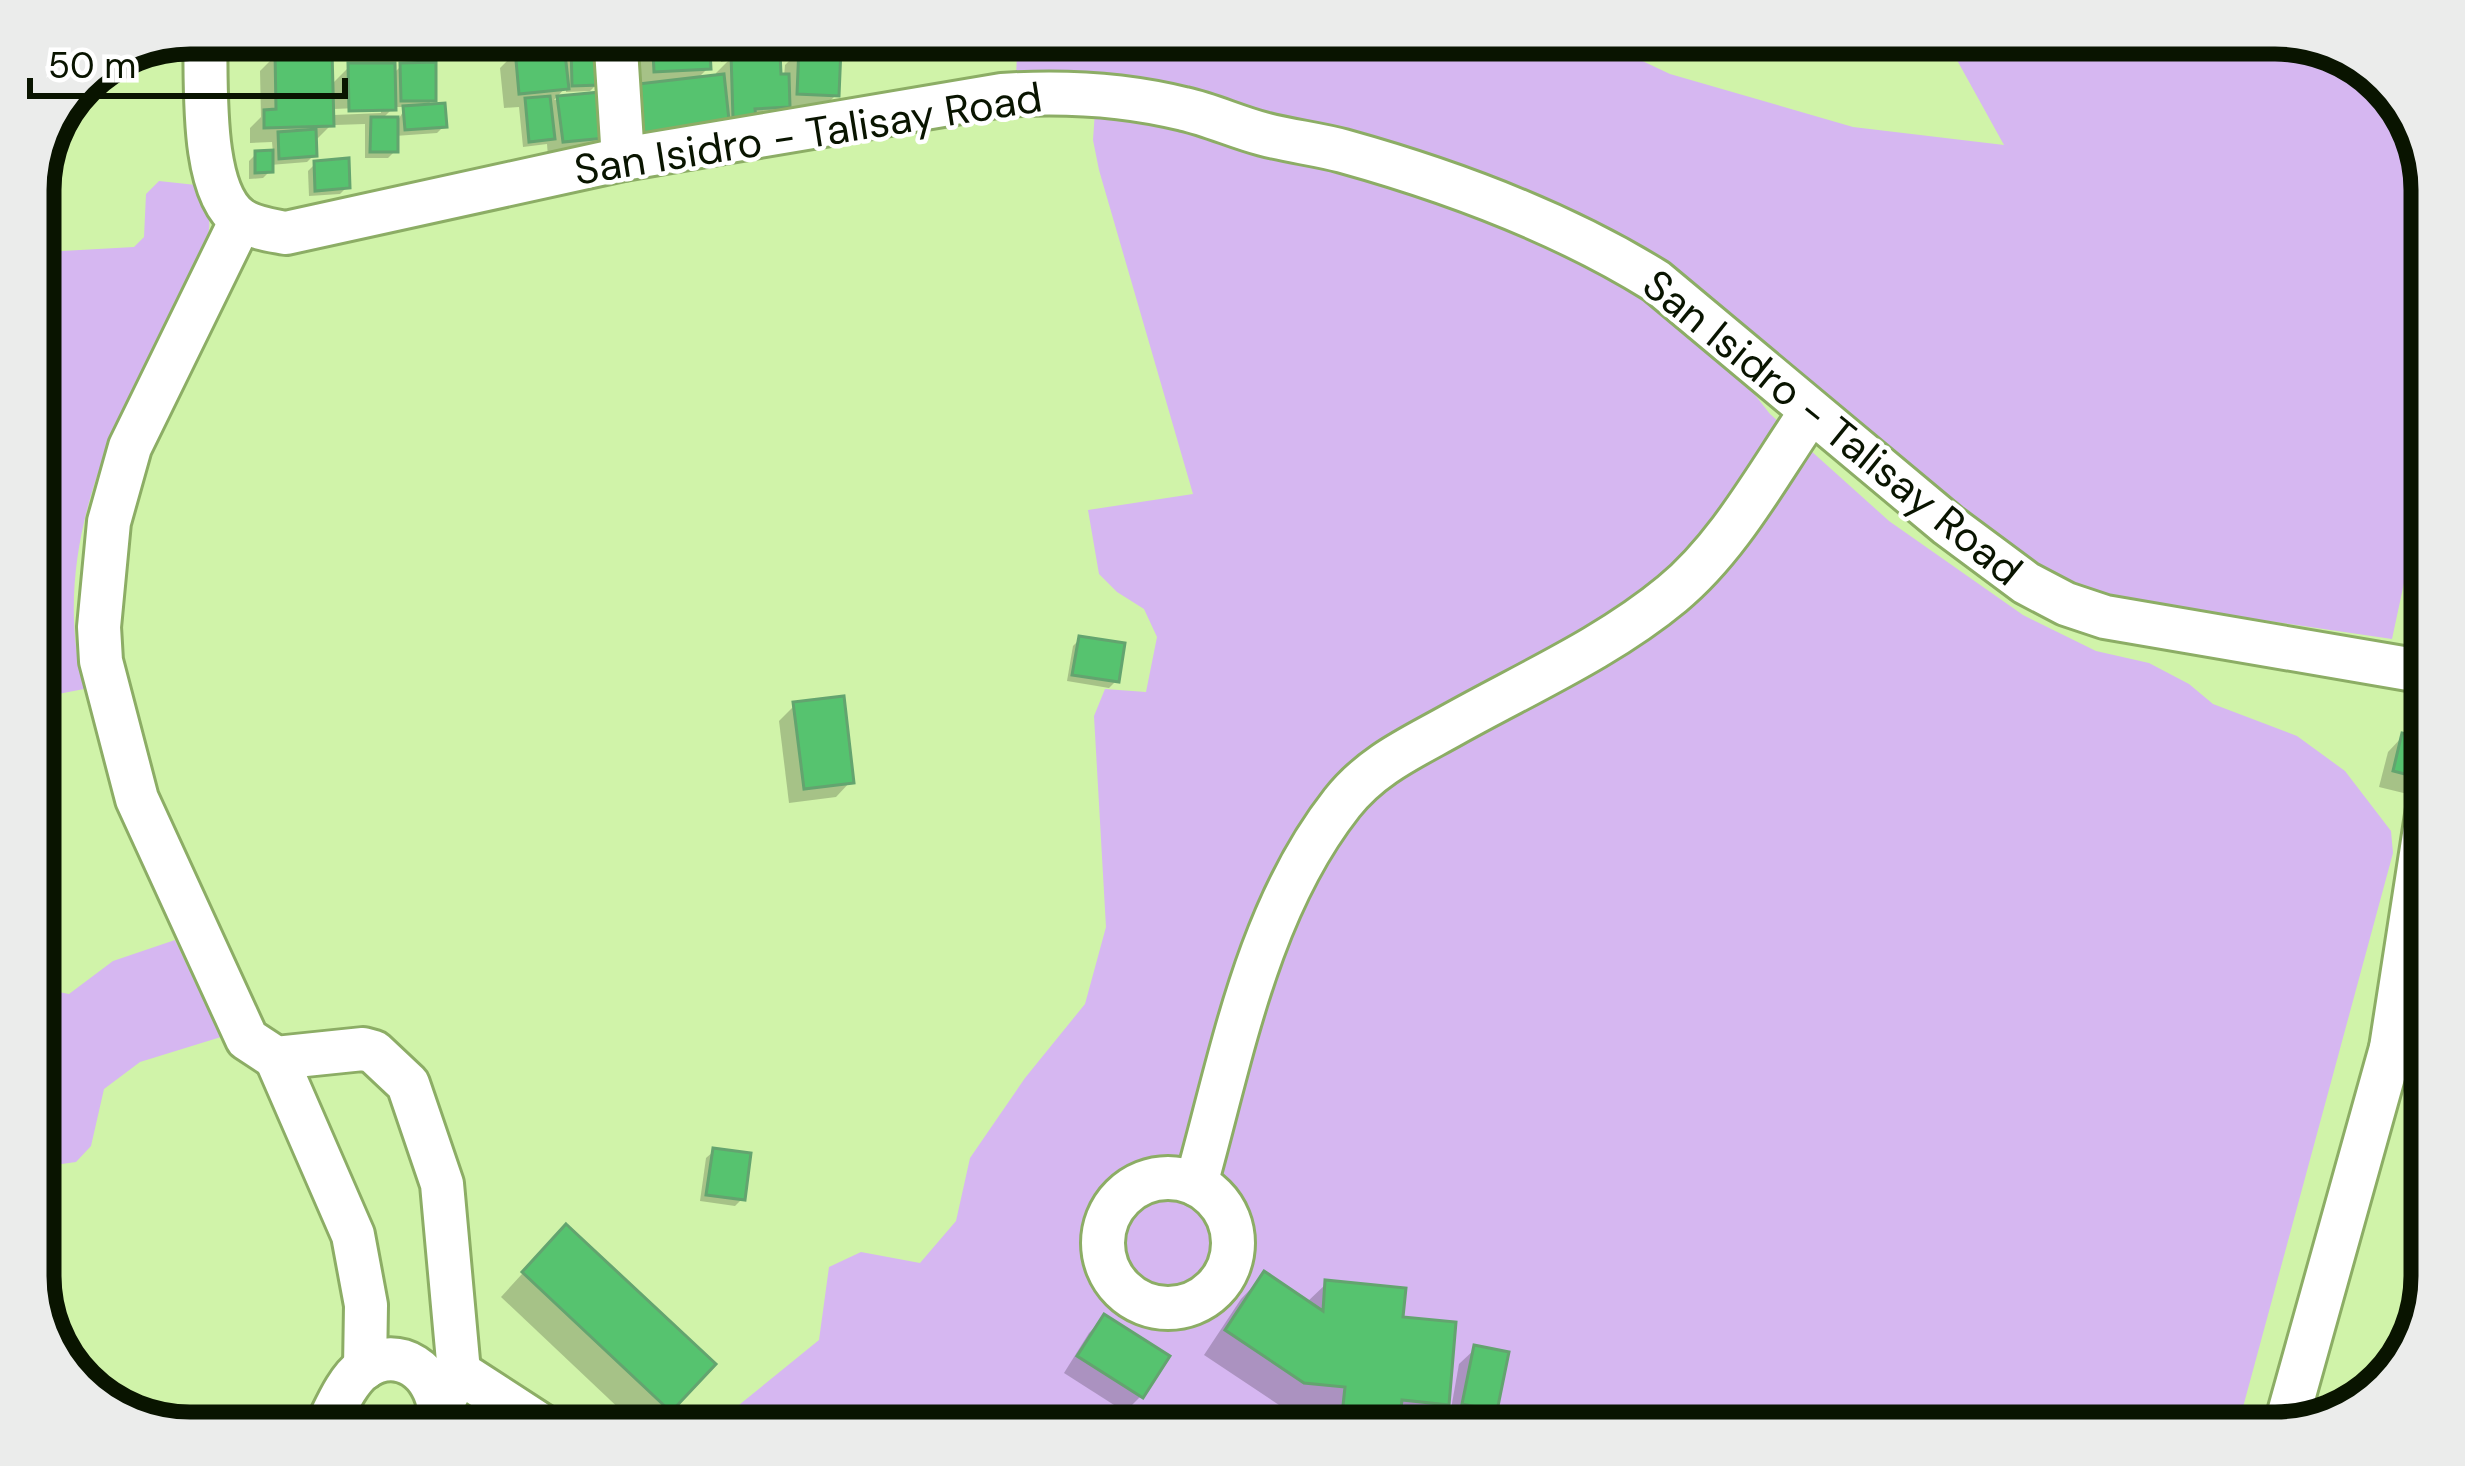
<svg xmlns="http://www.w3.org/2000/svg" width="2465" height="1466" font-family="'DM Sans',sans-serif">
<rect width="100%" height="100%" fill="#d0f3a9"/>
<g fill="#d6b7f1">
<path d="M 1018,33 L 1583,33 L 1670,74 L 1853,127 L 2004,145 L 1942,33 L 2275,33 L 2354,54 L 2412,116 L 2422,437 L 2413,541 L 2392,639 L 2070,592 L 1895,463 L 1714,299 L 1664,260 L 1566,211 L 1016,77 Z"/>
<path d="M 1095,111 L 1149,119 L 1418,191 L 1612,279 L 1657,307 L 1740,376 L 1770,414 L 1889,521 L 2023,615 L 2096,651 L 2149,663 L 2189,684 L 2213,704 L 2297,736 L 2345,771 L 2391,831 L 2393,853 L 2236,1433 L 721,1433 L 734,1409 L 819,1340 L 829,1267 L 861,1252 L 920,1263 L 956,1221 L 970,1158 L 1025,1078 L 1085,1004 L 1106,927 L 1094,716 L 1105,689 L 1146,692 L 1157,637 L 1144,609 L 1117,592 L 1099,574 L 1088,510 L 1193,494 L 1099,170 L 1093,140 Z"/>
<path d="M 159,181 L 196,185 C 203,199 211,213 209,229 C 207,253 192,276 181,297 C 161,338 138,378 119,420 C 81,505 60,598 84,689 L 53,695 L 33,689 L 33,257 L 62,251 L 134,247 L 144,237 L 146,194 Z"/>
<path d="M 175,940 L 221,1037 L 140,1062 L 104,1089 L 91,1146 L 76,1162 L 33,1168 L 33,987 L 69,994 L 113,961 Z"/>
</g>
<g fill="#0003" fill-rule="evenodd">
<path d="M 235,33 L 329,33 L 322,40 L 235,37 Z"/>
<path d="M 637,33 L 706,33 L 708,68 L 695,81 L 717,78 L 716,73 L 728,61 L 721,62 L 716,33 L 834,33 L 821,50 L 836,95 L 820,111 L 784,109 L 771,122 L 629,152 L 639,86 ZM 776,41 L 776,56 L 761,56 ZM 777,53 L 797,53 L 785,65 L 784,77 L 778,77 Z"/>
<path d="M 905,33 L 952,33 L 954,47 L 947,55 L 908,60 Z"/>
<path d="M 572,48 L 597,84 L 590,91 L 566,92 L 566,87 L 554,100 L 598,95 L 603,137 L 587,152 L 548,157 L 547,144 L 523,147 L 519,107 L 504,108 L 500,68 L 516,52 L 562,57 Z"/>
<path d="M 276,55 L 330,86 L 350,66 L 392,75 L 401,66 L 433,99 L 426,107 L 444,126 L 437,133 L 395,136 L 395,151 L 388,158 L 365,158 L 365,124 L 335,125 L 335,121 L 314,142 L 314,155 L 307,162 L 270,165 L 270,171 L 263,178 L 249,179 L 249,161 L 256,154 L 273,153 L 272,142 L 250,143 L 250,128 L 261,117 L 260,71 ZM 381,107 L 381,113 L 334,115 L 334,109 ZM 394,107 L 406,107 L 398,120 L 381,120 Z"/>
<path d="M 315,164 L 347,187 L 340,194 L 309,196 L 308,171 Z"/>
<path d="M 1080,639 L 1116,681 L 1109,688 L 1067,681 L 1073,646 Z"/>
<path d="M 795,705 L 851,781 L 836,797 L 789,803 L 779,721 Z"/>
<path d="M 2403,736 L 2432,800 L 2379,787 L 2388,752 Z"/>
<path d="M 714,1151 L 742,1199 L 735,1206 L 700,1201 L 706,1158 Z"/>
<path d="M 543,1251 L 711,1364 L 645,1433 L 501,1297 Z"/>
<path d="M 1264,1275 L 1306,1303 L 1327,1283 L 1400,1320 L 1446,1403 L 1422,1427 L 1396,1424 L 1395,1433 L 1320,1433 L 1322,1410 L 1279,1405 L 1204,1355 L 1241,1299 Z"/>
<path d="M 1104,1318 L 1141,1396 L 1125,1412 L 1064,1373 L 1089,1333 Z"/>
<path d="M 1475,1349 L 1494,1409 L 1479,1425 L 1449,1420 L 1459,1364 Z"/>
</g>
<g fill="#56c36f" stroke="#63a46f" stroke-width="3">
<path d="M 652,33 L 709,33 L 711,69 L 654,72 Z"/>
<path d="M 733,33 L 778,33 L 780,42 L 736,48 Z"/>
<path d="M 912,33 L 955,33 L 957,49 L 914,54 Z"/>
<path d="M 598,43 L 600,85 L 572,86 L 571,45 Z"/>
<path d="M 564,45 L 569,89 L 519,94 L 515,49 Z"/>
<path d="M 799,46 L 841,48 L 839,96 L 797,94 Z"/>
<path d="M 332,51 L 334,126 L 264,128 L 264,110 L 276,109 L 275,52 Z"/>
<path d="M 780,52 L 781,74 L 789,74 L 790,107 L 755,109 L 756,118 L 733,118 L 731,54 Z"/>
<path d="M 436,62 L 436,101 L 401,101 L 400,63 Z"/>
<path d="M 348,63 L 395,63 L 396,110 L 349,111 Z"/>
<path d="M 724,74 L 730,129 L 643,138 L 638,84 Z"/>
<path d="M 601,92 L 606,138 L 563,142 L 557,96 Z"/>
<path d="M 550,96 L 555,139 L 529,142 L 525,98 Z"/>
<path d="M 445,103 L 447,127 L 405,130 L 403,106 Z"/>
<path d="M 371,117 L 398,117 L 398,152 L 370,152 Z"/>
<path d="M 316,129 L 317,156 L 279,159 L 278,132 Z"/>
<path d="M 273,150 L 273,172 L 255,173 L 255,151 Z"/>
<path d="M 349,158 L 350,188 L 315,191 L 314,161 Z"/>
<path d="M 1079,636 L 1125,643 L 1119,682 L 1072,675 Z"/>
<path d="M 844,696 L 854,783 L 804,789 L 793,702 Z"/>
<path d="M 2402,733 L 2432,740 L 2432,781 L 2393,771 Z"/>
<path d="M 713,1148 L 751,1153 L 745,1200 L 706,1195 Z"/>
<path d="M 566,1224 L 716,1364 L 671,1412 L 522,1272 Z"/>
<path d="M 1264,1271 L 1323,1311 L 1325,1280 L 1406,1288 L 1403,1317 L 1456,1322 L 1449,1405 L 1402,1400 L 1398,1433 L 1340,1433 L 1345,1387 L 1304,1383 L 1225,1330 Z"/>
<path d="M 1104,1314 L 1170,1356 L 1143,1398 L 1077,1356 Z"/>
<path d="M 1474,1345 L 1509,1352 L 1497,1411 L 1462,1404 Z"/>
</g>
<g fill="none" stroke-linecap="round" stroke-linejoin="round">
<g stroke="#8cad65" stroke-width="48">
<g id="minor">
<path d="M 205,33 C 207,78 199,190 240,219 C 253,228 270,230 286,233 L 623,159 L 1002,95 C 1063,91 1124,94 1184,109 C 1211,115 1236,127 1263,134 C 1289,141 1317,144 1343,151 C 1451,181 1561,222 1656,281 L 1948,525 L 2026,583 L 2066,604 L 2105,617 L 2432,673"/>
<path d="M 615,33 L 623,159"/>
<path d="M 241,220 L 130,447 L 109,522 L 99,627 L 101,661 L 137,799 L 247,1039 L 276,1058 L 363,1049 L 374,1052 L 408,1084 L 442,1184 L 459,1372 L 439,1410"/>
<path d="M 2391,1048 L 2432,1055"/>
<path d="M 276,1058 L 353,1235 L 366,1305 L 365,1368"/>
<circle cx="1168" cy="1243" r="65"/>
<path d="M 1196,1184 C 1232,1055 1257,911 1342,803 C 1372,765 1411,748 1452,725 C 1525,684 1607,648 1672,594 C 1729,547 1768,474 1810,413"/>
<path d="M 459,1372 L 553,1433"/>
<path d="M 2284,1431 L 2391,1048 L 2432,783"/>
<path d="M 323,1433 C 334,1413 345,1382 364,1368 C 400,1344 436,1373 439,1410 L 433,1421"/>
</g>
</g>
<use href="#minor" stroke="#fff" stroke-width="42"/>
</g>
<g text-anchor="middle" stroke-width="9" stroke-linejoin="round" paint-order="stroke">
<g font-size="42" fill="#091400" stroke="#fff">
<text transform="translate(808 133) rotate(-9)" y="15">San Isidro - Talisay Road</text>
<text transform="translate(1833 427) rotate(39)" y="15">San Isidro - Talisay Road</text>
</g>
</g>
<path d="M0 0H2465V1466H0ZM190 54H2275A136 136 0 0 1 2411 190V1276A136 136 0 0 1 2275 1412H190A136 136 0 0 1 54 1276V190A136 136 0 0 1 190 54Z" fill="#ebeceb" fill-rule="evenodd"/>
<path fill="none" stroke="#091400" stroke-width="15" d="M190 54H2275A136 136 0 0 1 2411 190V1276A136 136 0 0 1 2275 1412H190A136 136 0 0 1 54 1276V190A136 136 0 0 1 190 54Z"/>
<path d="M30 78v18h315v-18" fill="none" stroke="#091400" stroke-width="6"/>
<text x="48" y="78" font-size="36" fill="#091400" stroke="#ffffff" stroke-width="9" paint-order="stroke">50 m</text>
</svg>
